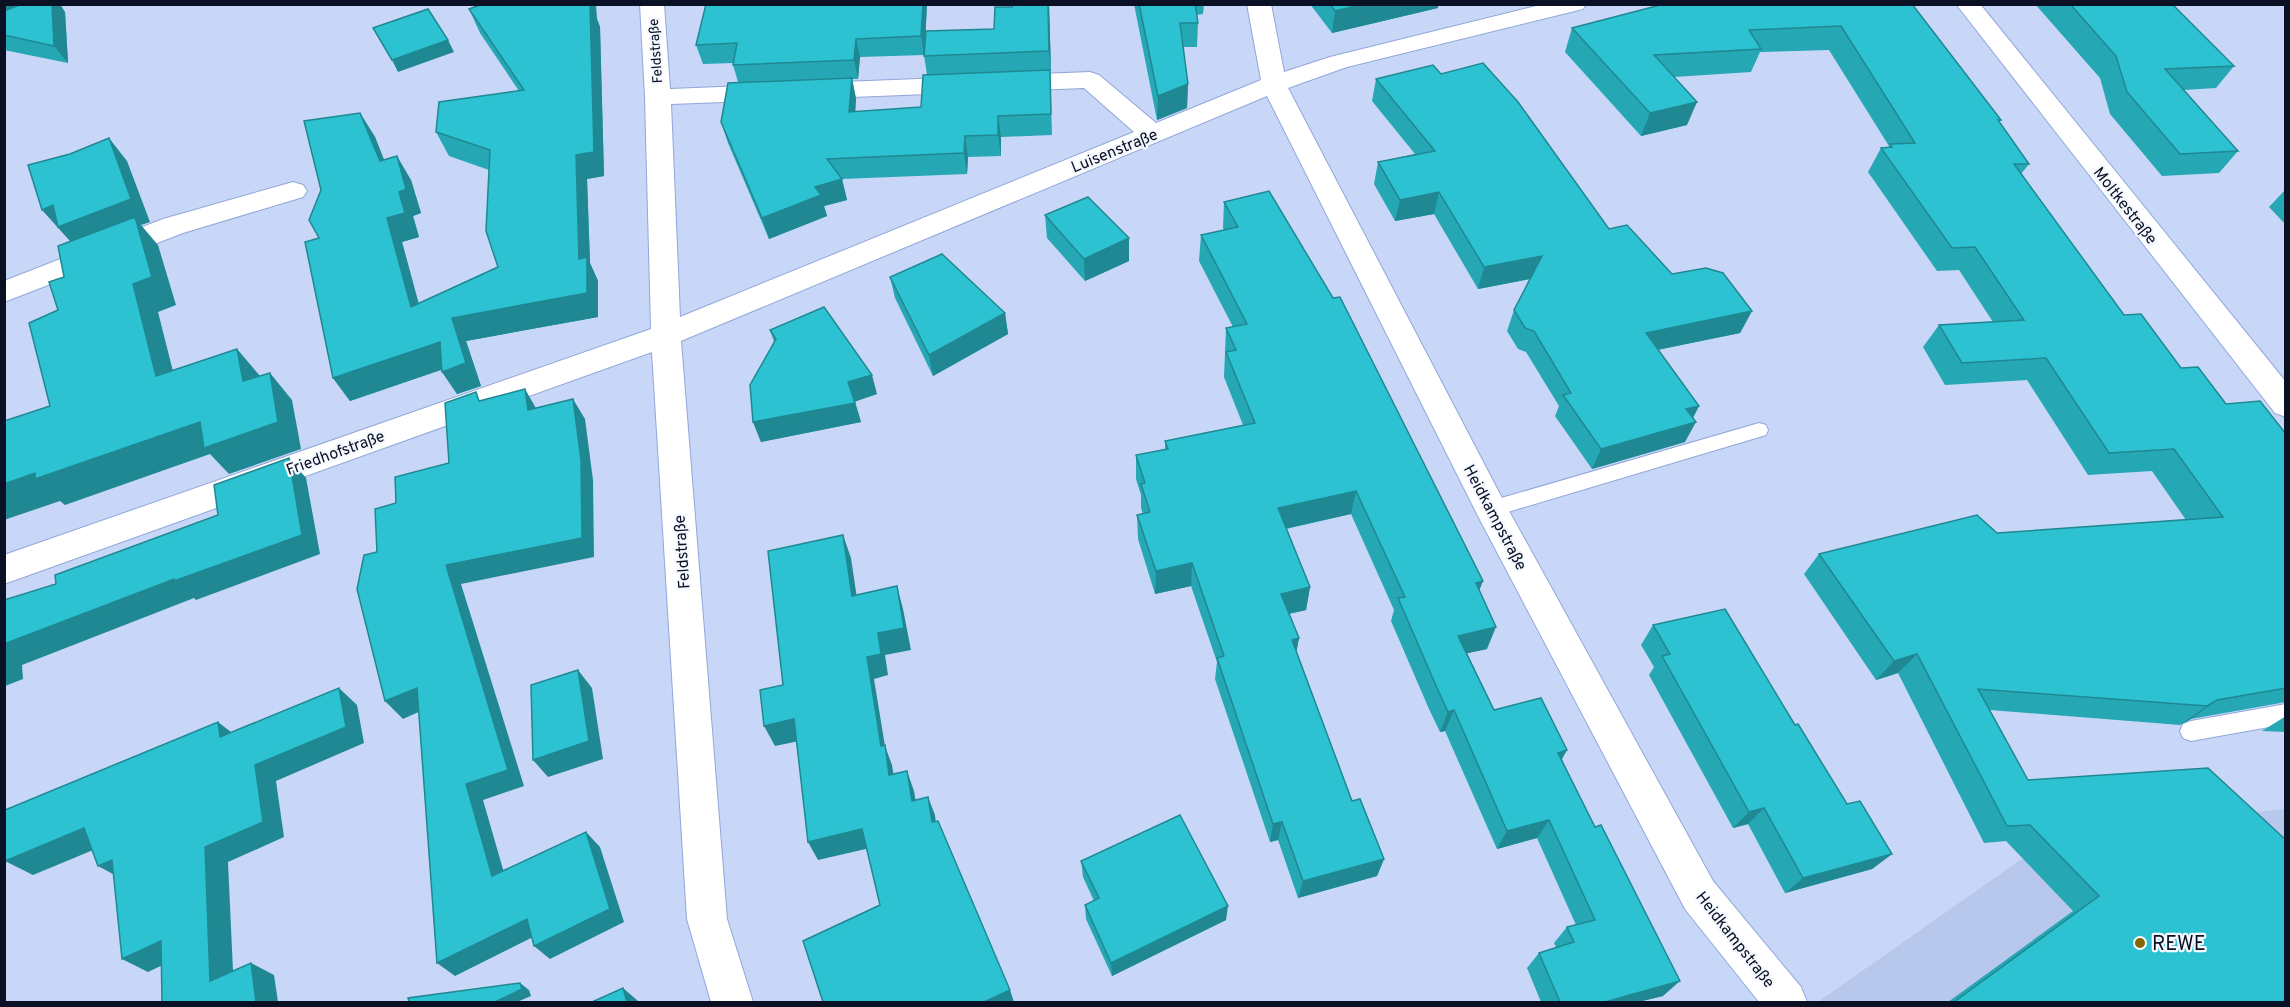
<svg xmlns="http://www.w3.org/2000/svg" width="2290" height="1007" font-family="Overpass,sans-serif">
<rect width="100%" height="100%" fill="#c8d7f7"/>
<path fill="#b8c8ec" d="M 2285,809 L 2285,1002 L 1818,1002 L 2033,851 L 2235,814 Z"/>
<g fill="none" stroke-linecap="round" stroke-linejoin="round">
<g stroke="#91a7da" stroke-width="2">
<g id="service">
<path d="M 1759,423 L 1766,425 L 1768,430 L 1766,435 L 1491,517 L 1484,515 L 1481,509 L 1484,503 L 1491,501 Z"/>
<path d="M 2286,704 L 2286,724 L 2191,741 L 2183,738 L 2180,731 L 2183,724 L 2191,721 Z"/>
</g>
</g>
<g stroke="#91a7da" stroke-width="2">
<g id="minor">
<path d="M 640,4 L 664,4 L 670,89 L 1090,72 L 1099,75 L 1156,123 L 1261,80 L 1247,4 L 1271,4 L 1284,72 L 1330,57 L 1544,4 L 1586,4 L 1583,9 L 1347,67 L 1288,88 L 1503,500 L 1713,881 L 1801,987 L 1807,1002 L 1759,1002 L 1685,909 L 1479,518 L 1267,96 L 681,341 L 727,919 L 753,1002 L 711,1002 L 687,919 L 652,352 L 4,584 L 4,555 L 651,329 L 645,97 ZM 1084,88 L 1134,132 L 680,317 L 671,104 Z"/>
<path d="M 1956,4 L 1980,4 L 2286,382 L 2286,417 L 2275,413 Z"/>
<path d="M 293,182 L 303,185 L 307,191 L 303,197 L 183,233 L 4,302 L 4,281 L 163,219 Z"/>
</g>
</g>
<use href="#service" fill="#fff" fill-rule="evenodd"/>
<use href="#minor" fill="#fff" fill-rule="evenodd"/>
</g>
<g fill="#26a7b4" fill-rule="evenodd">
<path d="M 4,4 L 65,12 L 68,63 L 4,50 Z"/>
<path d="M 927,4 L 925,47 L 994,29 L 1012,7 L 1012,4 L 1049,4 L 1051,71 L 1050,71 L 1052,135 L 1001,137 L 1001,156 L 968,157 L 967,174 L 842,179 L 847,200 L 824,206 L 827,216 L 769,239 L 728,143 L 721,122 L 738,82 L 733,65 L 733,63 L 703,64 L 696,45 ZM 924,55 L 927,75 L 921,107 L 855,112 L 856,99 L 852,79 L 858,79 L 860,57 Z"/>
<path d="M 1134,4 L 1204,4 L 1203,14 L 1197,15 L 1198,23 L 1197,47 L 1183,47 L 1188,84 L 1187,108 L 1157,120 Z"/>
<path d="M 1310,4 L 1438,4 L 1438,8 L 1332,33 Z"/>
<path d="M 1912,4 L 2001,120 L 1999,122 L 2029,164 L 2021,174 L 2124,315 L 2181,368 L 2226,404 L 2286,434 L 2286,702 L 2191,719 L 2180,725 L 1990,710 L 2028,780 L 2286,1002 L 1948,1002 L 2073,911 L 2006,841 L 1984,843 L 1898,673 L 1876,680 L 1804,574 L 1819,554 L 1997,533 L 2186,520 L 2152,471 L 2088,475 L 2027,380 L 1945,385 L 1923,347 L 1939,325 L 1993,322 L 1959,270 L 1937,271 L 1868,172 L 1881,148 L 1888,148 L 1889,146 L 1829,50 L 1760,52 L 1751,72 L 1674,77 L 1687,125 L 1641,136 L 1565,52 L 1572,28 Z"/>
<path d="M 2035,4 L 2172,4 L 2234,66 L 2216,88 L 2184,90 L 2238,151 L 2219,173 L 2162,176 L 2110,114 L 2100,78 Z"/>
<path d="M 469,9 L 597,19 L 600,27 L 604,176 L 587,179 L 590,263 L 598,281 L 598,317 L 466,341 L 481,386 L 457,394 L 441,370 L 350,401 L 333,378 L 319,238 L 360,113 L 375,137 L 384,160 L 411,180 L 421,213 L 413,216 L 419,237 L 402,242 L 418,303 L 498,267 L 489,170 L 449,156 L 436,132 L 519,91 L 480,33 Z"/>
<path d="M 1441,74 L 1609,229 L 1672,274 L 1752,311 L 1740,333 L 1658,350 L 1699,406 L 1693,418 L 1685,442 L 1592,469 L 1555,416 L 1559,406 L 1526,352 L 1518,349 L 1507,331 L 1514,310 L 1530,279 L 1478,289 L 1434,214 L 1395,221 L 1374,184 L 1378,162 L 1415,154 L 1372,101 L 1376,79 Z"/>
<path d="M 2286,189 L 2286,225 L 2269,207 Z"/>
<path d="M 1224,202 L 1479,590 L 1487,649 L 1467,653 L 1494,710 L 1567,750 L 1562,759 L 1663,996 L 1638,1002 L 1541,1002 L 1527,968 L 1539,953 L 1556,947 L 1554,943 L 1567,927 L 1576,925 L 1537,838 L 1497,849 L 1445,731 L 1440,732 L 1429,709 L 1391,621 L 1394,610 L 1351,514 L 1286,529 L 1310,587 L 1306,610 L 1289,614 L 1299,638 L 1296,652 L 1352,801 L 1384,859 L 1377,876 L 1298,898 L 1278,840 L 1270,842 L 1215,679 L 1217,662 L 1191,586 L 1155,594 L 1138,539 L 1137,515 L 1143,514 L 1141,508 L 1141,495 L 1136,479 L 1136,455 L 1165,449 L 1165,441 L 1243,425 L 1224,377 L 1226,328 L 1233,327 L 1199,261 L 1201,235 L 1224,230 L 1223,228 Z"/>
<path d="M 1045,215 L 1129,261 L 1085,281 L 1047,238 Z"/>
<path d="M 890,277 L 1005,313 L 1008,334 L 933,376 L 895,298 Z"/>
<path d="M 770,330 L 877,394 L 855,401 L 861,422 L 761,442 L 753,422 L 774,342 Z"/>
<path d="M 1653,625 L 1795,725 L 1847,804 L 1892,854 L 1872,869 L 1785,893 L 1748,824 L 1733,828 L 1649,675 L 1654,667 L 1641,645 Z"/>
<path d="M 2286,716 L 2286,732 L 2262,731 Z"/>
<path d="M 1081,861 L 1226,920 L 1112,976 L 1086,919 L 1085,905 L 1094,901 L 1083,877 Z"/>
</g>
<g fill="#1f8892">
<path d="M 4,4 L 27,4 L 4,13 Z"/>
<path d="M 52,4 L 60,4 L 65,12 L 68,63 L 54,46 Z"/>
<path d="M 588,4 L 596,4 L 597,19 L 600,27 L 604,176 L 587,179 L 590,263 L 598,281 L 598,317 L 466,341 L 481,386 L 457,394 L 442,372 L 452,318 L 579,259 L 576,155 Z"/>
<path d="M 923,4 L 927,4 L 924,55 L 921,36 Z"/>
<path d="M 1048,4 L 1049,4 L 1051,71 L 1049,51 Z"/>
<path d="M 1364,4 L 1438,4 L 1438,8 L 1332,33 L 1335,11 Z"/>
<path d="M 856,39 L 860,57 L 858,79 L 854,60 Z"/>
<path d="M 448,40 L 454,52 L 398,72 L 392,60 Z"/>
<path d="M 852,78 L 856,99 L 854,133 L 849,112 Z"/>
<path d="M 1188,84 L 1187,108 L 1157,120 L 1158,96 Z"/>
<path d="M 1697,102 L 1687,125 L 1641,136 L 1650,113 Z"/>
<path d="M 360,113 L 375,137 L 394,185 L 380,161 Z"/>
<path d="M 998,116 L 1001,137 L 1001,156 L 998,135 Z"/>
<path d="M 965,136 L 968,157 L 967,174 L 964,153 Z"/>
<path d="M 109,138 L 127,161 L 150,222 L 141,225 L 158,245 L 176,305 L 158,312 L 181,403 L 156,376 L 78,250 L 42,210 Z"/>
<path d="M 397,156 L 411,180 L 421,213 L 413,216 L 419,237 L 402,242 L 426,330 L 411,307 L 387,218 L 399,192 Z"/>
<path d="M 842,179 L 847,200 L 824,206 L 827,216 L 769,239 L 762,218 L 815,187 Z"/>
<path d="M 1439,192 L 1434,214 L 1395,221 L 1400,200 Z"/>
<path d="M 1129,238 L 1129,261 L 1085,281 L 1084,259 Z"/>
<path d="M 1542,256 L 1535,278 L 1478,289 L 1484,267 Z"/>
<path d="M 1752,311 L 1740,333 L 1636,354 L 1646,333 Z"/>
<path d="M 1005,313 L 1008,334 L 933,376 L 929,355 Z"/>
<path d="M 440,342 L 455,365 L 350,401 L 333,378 Z"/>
<path d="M 237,349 L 260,376 L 243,381 Z"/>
<path d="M 270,373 L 292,400 L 301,449 L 229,474 L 210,454 L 65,505 L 60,501 L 4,520 L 4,484 Z"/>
<path d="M 872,375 L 877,394 L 854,402 L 848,382 Z"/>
<path d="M 525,389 L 537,410 L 528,410 Z"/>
<path d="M 573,399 L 585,419 L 593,480 L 594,557 L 461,584 L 524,786 L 483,800 L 509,890 L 492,876 L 466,784 L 446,565 Z"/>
<path d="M 855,403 L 861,422 L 761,442 L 753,422 Z"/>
<path d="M 1699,406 L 1690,423 L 1696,422 L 1685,442 L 1592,469 L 1601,449 L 1686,409 Z"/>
<path d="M 289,458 L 306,478 L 320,554 L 196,600 L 194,598 L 22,665 L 23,679 L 5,686 L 6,713 L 4,713 L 4,644 L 174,579 Z"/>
<path d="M 1356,491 L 1351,514 L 1274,531 L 1278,508 Z"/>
<path d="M 843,535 L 851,558 L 860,619 L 852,596 Z"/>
<path d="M 1192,563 L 1191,586 L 1155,594 L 1156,571 Z"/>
<path d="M 1483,581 L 1474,604 L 1476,583 Z"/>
<path d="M 897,586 L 903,609 L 911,650 L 885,655 L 888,675 L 874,679 L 885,746 L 892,765 L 897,795 L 889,775 L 881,746 L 867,657 L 878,633 Z"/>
<path d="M 1310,587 L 1306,610 L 1278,616 L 1281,594 Z"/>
<path d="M 1496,627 L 1487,649 L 1450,657 L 1458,636 Z"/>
<path d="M 1299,638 L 1295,660 L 1292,640 Z"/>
<path d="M 1917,654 L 1898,673 L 1876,680 L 1894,661 Z"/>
<path d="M 578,670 L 592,688 L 603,759 L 548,777 L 533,760 Z"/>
<path d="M 339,688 L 357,705 L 364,743 L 276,781 L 284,837 L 228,862 L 234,993 L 210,981 L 205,847 L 255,765 Z"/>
<path d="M 417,688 L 434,705 L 403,719 L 385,701 Z"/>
<path d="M 2217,700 L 2191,719 L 2180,725 L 2207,706 Z"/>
<path d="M 1454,710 L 1445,731 L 1440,732 L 1448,712 Z"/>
<path d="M 794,719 L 804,740 L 775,746 L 764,726 Z"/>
<path d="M 218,722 L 240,739 L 220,737 Z"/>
<path d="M 1567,750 L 1555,770 L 1558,753 Z"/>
<path d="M 907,771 L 914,791 L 919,819 L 912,801 Z"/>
<path d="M 928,797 L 935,815 L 938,841 L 932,822 Z"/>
<path d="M 1764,808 L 1748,824 L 1733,828 L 1749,812 Z"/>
<path d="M 1549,820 L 1537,838 L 1497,849 L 1507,831 Z"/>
<path d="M 1282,822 L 1278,840 L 1270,842 L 1273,824 Z"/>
<path d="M 84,828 L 110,843 L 33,875 L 5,861 Z"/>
<path d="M 862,829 L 870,848 L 818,860 L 808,842 Z"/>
<path d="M 586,832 L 600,847 L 624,922 L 550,959 L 534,946 Z"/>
<path d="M 1892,854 L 1872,869 L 1785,893 L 1803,878 Z"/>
<path d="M 1384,859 L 1377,876 L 1298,898 L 1303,881 Z"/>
<path d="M 112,860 L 124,880 L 98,866 Z"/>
<path d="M 1228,906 L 1226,920 L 1112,976 L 1111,963 Z"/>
<path d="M 527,919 L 543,932 L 455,976 L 437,963 Z"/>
<path d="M 161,941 L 186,954 L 148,972 L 122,959 Z"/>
<path d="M 251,963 L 274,975 L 278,1002 L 256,1002 Z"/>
<path d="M 1680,981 L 1663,996 L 1638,1002 L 1605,1002 Z"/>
<path d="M 520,983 L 529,990 L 531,996 L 517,1002 L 495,1002 Z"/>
<path d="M 623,988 L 638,1001 L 638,1002 L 627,1002 Z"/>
<path d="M 1010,990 L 1014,1002 L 984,1002 Z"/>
</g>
<g fill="#2cc2d1" stroke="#1f8892" stroke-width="1.5">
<path d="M 22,4 L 52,4 L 54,46 L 4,35 L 4,11 Z"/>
<path d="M 483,4 L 590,4 L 594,152 L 576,155 L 579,259 L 587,257 L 587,293 L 452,318 L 466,363 L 442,372 L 440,342 L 333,378 L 305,242 L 319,238 L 309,220 L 321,190 L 304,121 L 360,113 L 380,161 L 397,156 L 406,189 L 399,192 L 405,213 L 387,218 L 411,307 L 498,267 L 486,231 L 490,150 L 436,132 L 439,102 L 524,90 L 469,9 Z"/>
<path d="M 706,4 L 923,4 L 921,36 L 856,39 L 854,60 L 733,65 L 737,43 L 696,45 Z"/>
<path d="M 1012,4 L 1048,4 L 1049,51 L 924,56 L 926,31 L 994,29 L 995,7 L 1012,7 Z"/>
<path d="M 1139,4 L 1195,4 L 1198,23 L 1180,23 L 1188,84 L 1158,96 Z"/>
<path d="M 1330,4 L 1364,4 L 1335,11 Z"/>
<path d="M 1664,4 L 1912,4 L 2001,120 L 1998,120 L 2029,164 L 2014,164 L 2124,315 L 2141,314 L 2181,368 L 2198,367 L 2226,404 L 2260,401 L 2286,434 L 2286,688 L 2217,700 L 2207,706 L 1978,689 L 2028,780 L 2208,768 L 2286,840 L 2286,1002 L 1954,1002 L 2099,896 L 2030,825 L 2007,826 L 1917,654 L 1894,661 L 1819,554 L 1977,515 L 1997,533 L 2223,517 L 2174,449 L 2109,453 L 2046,358 L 1962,363 L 1939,325 L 2024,320 L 1975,247 L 1952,248 L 1881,148 L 1892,147 L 1890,144 L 1915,143 L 1841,26 L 1749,30 L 1761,49 L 1654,55 L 1697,102 L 1650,113 L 1572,28 Z"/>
<path d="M 2070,4 L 2172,4 L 2234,66 L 2165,69 L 2238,151 L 2180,154 L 2127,92 L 2116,56 Z"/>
<path d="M 428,9 L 448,40 L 392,60 L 373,28 Z"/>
<path d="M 1483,63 L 1518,102 L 1609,229 L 1627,225 L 1672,274 L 1706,268 L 1723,273 L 1752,311 L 1646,333 L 1699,406 L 1686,409 L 1696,422 L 1601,449 L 1563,395 L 1571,393 L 1534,331 L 1525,328 L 1514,310 L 1542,256 L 1484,267 L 1439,192 L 1400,200 L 1378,162 L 1435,151 L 1376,79 L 1433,65 L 1441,74 Z"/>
<path d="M 1050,70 L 1051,114 L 998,116 L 998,135 L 965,136 L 964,153 L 827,159 L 842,179 L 815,187 L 821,195 L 762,218 L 721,122 L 728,83 L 852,78 L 849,112 L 921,107 L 923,75 Z"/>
<path d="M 109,138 L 131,199 L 58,227 L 53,205 L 42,210 L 28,165 L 70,154 Z"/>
<path d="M 1269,191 L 1333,298 L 1340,297 L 1483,581 L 1476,583 L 1496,627 L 1458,636 L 1494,710 L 1541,698 L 1567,750 L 1558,753 L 1595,827 L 1601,825 L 1680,981 L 1605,1002 L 1560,1002 L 1539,953 L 1574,942 L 1567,927 L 1595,920 L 1549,820 L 1507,831 L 1454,710 L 1448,712 L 1437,688 L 1398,598 L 1405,597 L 1356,491 L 1278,508 L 1310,587 L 1281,594 L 1299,638 L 1292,640 L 1352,801 L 1360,799 L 1384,859 L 1303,881 L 1282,822 L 1273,824 L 1217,658 L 1224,656 L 1192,563 L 1156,571 L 1137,515 L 1150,512 L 1141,484 L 1145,483 L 1136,455 L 1168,449 L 1165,441 L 1255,423 L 1226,352 L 1236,350 L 1226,328 L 1247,324 L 1201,235 L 1238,227 L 1224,202 Z"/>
<path d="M 1088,197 L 1129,238 L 1084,259 L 1045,215 Z"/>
<path d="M 135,217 L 152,277 L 133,284 L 156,376 L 237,349 L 243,381 L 270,373 L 278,422 L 204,448 L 200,422 L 35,479 L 35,473 L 4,484 L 4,421 L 50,406 L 29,323 L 58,310 L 49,282 L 64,277 L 58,246 Z"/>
<path d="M 942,254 L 1005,313 L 929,355 L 890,277 Z"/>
<path d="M 824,307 L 872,375 L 848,382 L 855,403 L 753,422 L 750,385 L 776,339 L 770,330 Z"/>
<path d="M 525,389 L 528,410 L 573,399 L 581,460 L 582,538 L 446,565 L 508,770 L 466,784 L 492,876 L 586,832 L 610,909 L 534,946 L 527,919 L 437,963 L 417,688 L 385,701 L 357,589 L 364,555 L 377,552 L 375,509 L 396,503 L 395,477 L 449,463 L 445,403 L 476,392 L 479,401 Z"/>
<path d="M 289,458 L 302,535 L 174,581 L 174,579 L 4,644 L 4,600 L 56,584 L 55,575 L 218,515 L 214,485 Z"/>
<path d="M 843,535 L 852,596 L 897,586 L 904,628 L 878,633 L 881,654 L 867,657 L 881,746 L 885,745 L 889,775 L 907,771 L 912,801 L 928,797 L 932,822 L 938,821 L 1010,990 L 984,1002 L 823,1002 L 803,941 L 880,905 L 862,829 L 808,842 L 794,719 L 764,726 L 760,690 L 783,685 L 768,551 Z"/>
<path d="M 1725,609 L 1795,725 L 1798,724 L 1847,804 L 1860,801 L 1892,854 L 1803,878 L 1764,808 L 1749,812 L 1662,656 L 1670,654 L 1653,625 Z"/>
<path d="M 578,670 L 589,741 L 533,760 L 531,685 Z"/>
<path d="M 339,688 L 346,727 L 255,765 L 263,822 L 205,847 L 210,981 L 251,963 L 256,1002 L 162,1002 L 161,941 L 122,959 L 112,860 L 98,866 L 84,828 L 5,861 L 5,810 L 218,722 L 220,737 Z"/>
<path d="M 1180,815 L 1228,906 L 1111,963 L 1085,905 L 1099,898 L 1081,861 Z"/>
<path d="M 520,983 L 522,989 L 495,1002 L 409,1002 L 408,998 Z"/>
<path d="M 623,988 L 627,1002 L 592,1002 Z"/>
</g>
<circle fill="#866400" stroke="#f5f8fe" stroke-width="2" cx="2140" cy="943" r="6"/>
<g text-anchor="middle" stroke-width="4.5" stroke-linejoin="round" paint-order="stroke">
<g font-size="14" fill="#0a1124" stroke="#f5f8fe">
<text transform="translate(655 51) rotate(-94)" y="5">Feldstraße</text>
</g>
<g font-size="16" fill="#0a1124" stroke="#f5f8fe">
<text transform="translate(1114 150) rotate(-22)" y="6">Luisenstraße</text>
<text transform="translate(2126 205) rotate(52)" y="6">Moltkestraße</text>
<text transform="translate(335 452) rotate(-20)" y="6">Friedhofstraße</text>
<text transform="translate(1496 517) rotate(62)" y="6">Heidkampstraße</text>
<text transform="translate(681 552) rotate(-94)" y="6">Feldstraße</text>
<text transform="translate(1736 939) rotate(52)" y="6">Heidkampstraße</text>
</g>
<g font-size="20" fill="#0a1124" stroke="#f5f8fe" text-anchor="start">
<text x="2152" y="950">REWE</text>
</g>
</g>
<rect width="2290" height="1007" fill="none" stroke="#0a1124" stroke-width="12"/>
</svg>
